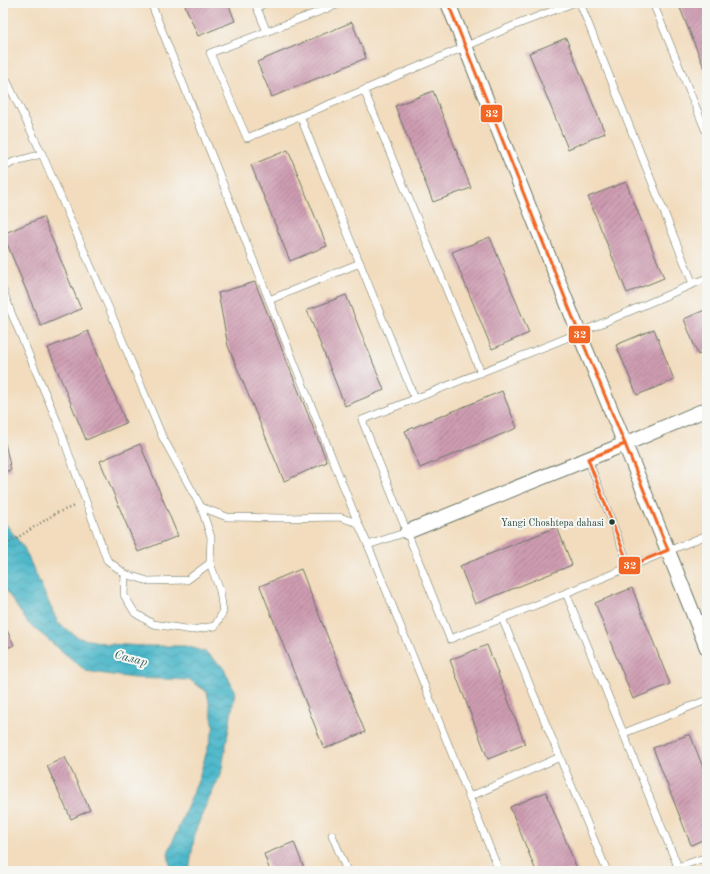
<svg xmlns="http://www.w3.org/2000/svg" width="710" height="874" font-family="'Old Standard TT',serif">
<defs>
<pattern id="water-waves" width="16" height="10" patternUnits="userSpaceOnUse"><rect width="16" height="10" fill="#4eb8ca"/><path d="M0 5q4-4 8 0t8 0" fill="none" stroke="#4097a5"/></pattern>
<pattern id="building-hatch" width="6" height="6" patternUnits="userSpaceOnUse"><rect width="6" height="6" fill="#ce9bb1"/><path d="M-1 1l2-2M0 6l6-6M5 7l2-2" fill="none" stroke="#a78091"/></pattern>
</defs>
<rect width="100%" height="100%" fill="#f6f6f2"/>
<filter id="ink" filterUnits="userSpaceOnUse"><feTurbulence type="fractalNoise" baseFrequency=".025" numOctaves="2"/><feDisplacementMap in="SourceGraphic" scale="8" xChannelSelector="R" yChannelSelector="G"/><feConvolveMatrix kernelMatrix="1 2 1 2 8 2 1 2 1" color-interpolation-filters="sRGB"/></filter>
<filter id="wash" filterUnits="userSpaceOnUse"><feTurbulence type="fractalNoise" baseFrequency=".012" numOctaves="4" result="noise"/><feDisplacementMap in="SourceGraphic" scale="16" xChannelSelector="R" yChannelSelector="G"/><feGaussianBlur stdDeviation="0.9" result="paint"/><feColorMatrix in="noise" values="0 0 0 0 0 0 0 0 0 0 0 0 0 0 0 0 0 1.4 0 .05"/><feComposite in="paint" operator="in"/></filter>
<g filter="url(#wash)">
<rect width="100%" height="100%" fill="#f2dcbd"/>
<path fill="url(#water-waves)" stroke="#367a7f" d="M 3,522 L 5,523 L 24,548 L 58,623 L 79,638 L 109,644 L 143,646 L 186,646 L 205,652 L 223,667 L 235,692 L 221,774 L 205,807 L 195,832 L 189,871 L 171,871 L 168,853 L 198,781 L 214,727 L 207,692 L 190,680 L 133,678 L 86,671 L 28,623 L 3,586 Z"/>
<g id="blocks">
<g fill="url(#building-hatch)">
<path d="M 184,3 L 228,3 L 235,21 L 198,36 Z"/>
<path d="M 678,3 L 707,3 L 707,75 Z"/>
<path d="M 352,22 L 366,58 L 272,97 L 257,62 Z"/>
<path d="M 566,38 L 605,133 L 568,149 L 529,53 Z"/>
<path d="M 433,91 L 471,188 L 433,202 L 395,106 Z"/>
<path d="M 288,150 L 327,246 L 290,261 L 251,165 Z"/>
<path d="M 626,182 L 664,278 L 627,293 L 588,197 Z"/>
<path d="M 43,217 L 81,309 L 41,326 L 3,234 Z"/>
<path d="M 490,237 L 529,333 L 492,349 L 452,252 Z"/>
<path d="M 255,282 L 327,462 L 284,481 L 228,346 L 218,293 Z"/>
<path d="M 346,295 L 384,390 L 345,406 L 307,310 Z"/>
<path d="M 707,309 L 707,351 L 698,355 L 684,319 Z"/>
<path d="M 654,329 L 674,380 L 637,395 L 616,345 Z"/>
<path d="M 88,331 L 126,423 L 86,440 L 48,348 Z"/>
<path d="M 502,391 L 517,428 L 420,468 L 405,431 Z"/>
<path d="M 3,434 L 11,470 L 3,472 Z"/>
<path d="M 140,444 L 178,536 L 138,552 L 100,461 Z"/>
<path d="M 557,527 L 572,565 L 475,604 L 460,566 Z"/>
<path d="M 301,569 L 365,732 L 324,749 L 260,586 Z"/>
<path d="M 632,588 L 670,684 L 633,699 L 595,603 Z"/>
<path d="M 3,622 L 14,645 L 3,650 Z"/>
<path d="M 487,645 L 525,744 L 488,759 L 450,660 Z"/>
<path d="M 690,734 L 707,778 L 707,838 L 691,845 L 653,748 Z"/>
<path d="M 65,757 L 90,810 L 71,819 L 47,766 Z"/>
<path d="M 546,792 L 578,871 L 536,871 L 510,807 Z"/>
<path d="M 294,842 L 305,871 L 270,871 L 264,854 Z"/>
</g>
</g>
</g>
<g filter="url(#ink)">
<use href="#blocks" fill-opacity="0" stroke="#697564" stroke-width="1"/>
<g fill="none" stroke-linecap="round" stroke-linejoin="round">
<g stroke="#697564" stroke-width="8">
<g id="service">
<path d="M 151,3 L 358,523"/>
<path d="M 255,3 L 267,32"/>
<path d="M 342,3 L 210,53 L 247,138 L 364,90"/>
<path d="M 580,3 L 693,284"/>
<path d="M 653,3 L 707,134"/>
<path d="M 257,7 L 266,3"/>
<path d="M 3,73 L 42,154 L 111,313 L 162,436 L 201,507 L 227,517 L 284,518 L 339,517 L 358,523 L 368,545"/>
<path d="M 300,116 L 415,399"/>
<path d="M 3,168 L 13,162 L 42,154"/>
<path d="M 707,278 L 579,333 L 362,420 L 450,639 L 566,593 L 678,867 L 707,857"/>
<path d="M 3,290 L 10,310 L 57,421 L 107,560 L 125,574 L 148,581 L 187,580 L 210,563 L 211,537 L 201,507"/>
<path d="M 269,300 L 360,263"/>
<path d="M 481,373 L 364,90 L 513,26 L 573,3"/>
<path d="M 588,459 L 629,566"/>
<path d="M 407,532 L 368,545 L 499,871"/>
<path d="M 125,574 L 124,595 L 135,613 L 153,624 L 192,630 L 215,626 L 223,612 L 220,591 L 210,563"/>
<path d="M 566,593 L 707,535"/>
<path d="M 502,618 L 607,871"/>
<path d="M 624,733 L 707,700"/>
<path d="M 469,797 L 560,757"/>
<path d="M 332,835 L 347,871"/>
<path d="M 669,871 L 678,867"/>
</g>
</g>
<g stroke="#697564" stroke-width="16">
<g id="minor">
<path d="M 448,3 L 579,333 L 625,444 L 707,648"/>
<path d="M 407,532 L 625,444 L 707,409"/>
</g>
</g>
<path stroke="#697564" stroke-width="2.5" stroke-dasharray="1 3" stroke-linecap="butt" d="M 3,547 L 56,513 L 75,506"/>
<use href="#service" stroke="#fff" stroke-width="7"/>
<use href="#minor" stroke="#fff" stroke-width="14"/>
<g stroke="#f6f6f2" stroke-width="6">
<g id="bus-1">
<path d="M 448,3 L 579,333 L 625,444"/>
<path d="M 625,444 L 668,550 L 629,566 L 588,459 Z"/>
</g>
</g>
<use href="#bus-1" stroke="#f26522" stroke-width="3"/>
</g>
</g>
<circle fill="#1f3d34" stroke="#f6f6f2" stroke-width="1.5" cx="612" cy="522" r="3.5"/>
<g text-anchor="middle" stroke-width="4" stroke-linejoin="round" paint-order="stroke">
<g font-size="10" fill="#1f3d34" stroke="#f6f6f2" text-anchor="end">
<text x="604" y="526">Yangi Choshtepa dahasi</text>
</g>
<g font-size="12" font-style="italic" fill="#2b5c5a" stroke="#f6f6f2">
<text transform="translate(131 658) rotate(14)" y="4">Салар</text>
</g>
</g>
<g stroke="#f6f6f2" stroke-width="1.5">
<rect x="480" y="104" width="23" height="19" rx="4" fill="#f26522"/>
<rect x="568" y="325" width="23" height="19" rx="4" fill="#f26522"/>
<rect x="618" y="556" width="23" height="19" rx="4" fill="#f26522"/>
</g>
<g font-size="11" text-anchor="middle" font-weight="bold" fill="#fff">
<text x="492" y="117">32</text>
<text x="580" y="338">32</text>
<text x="630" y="569">32</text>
</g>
<rect width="710" height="874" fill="none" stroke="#f6f6f2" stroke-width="16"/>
</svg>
